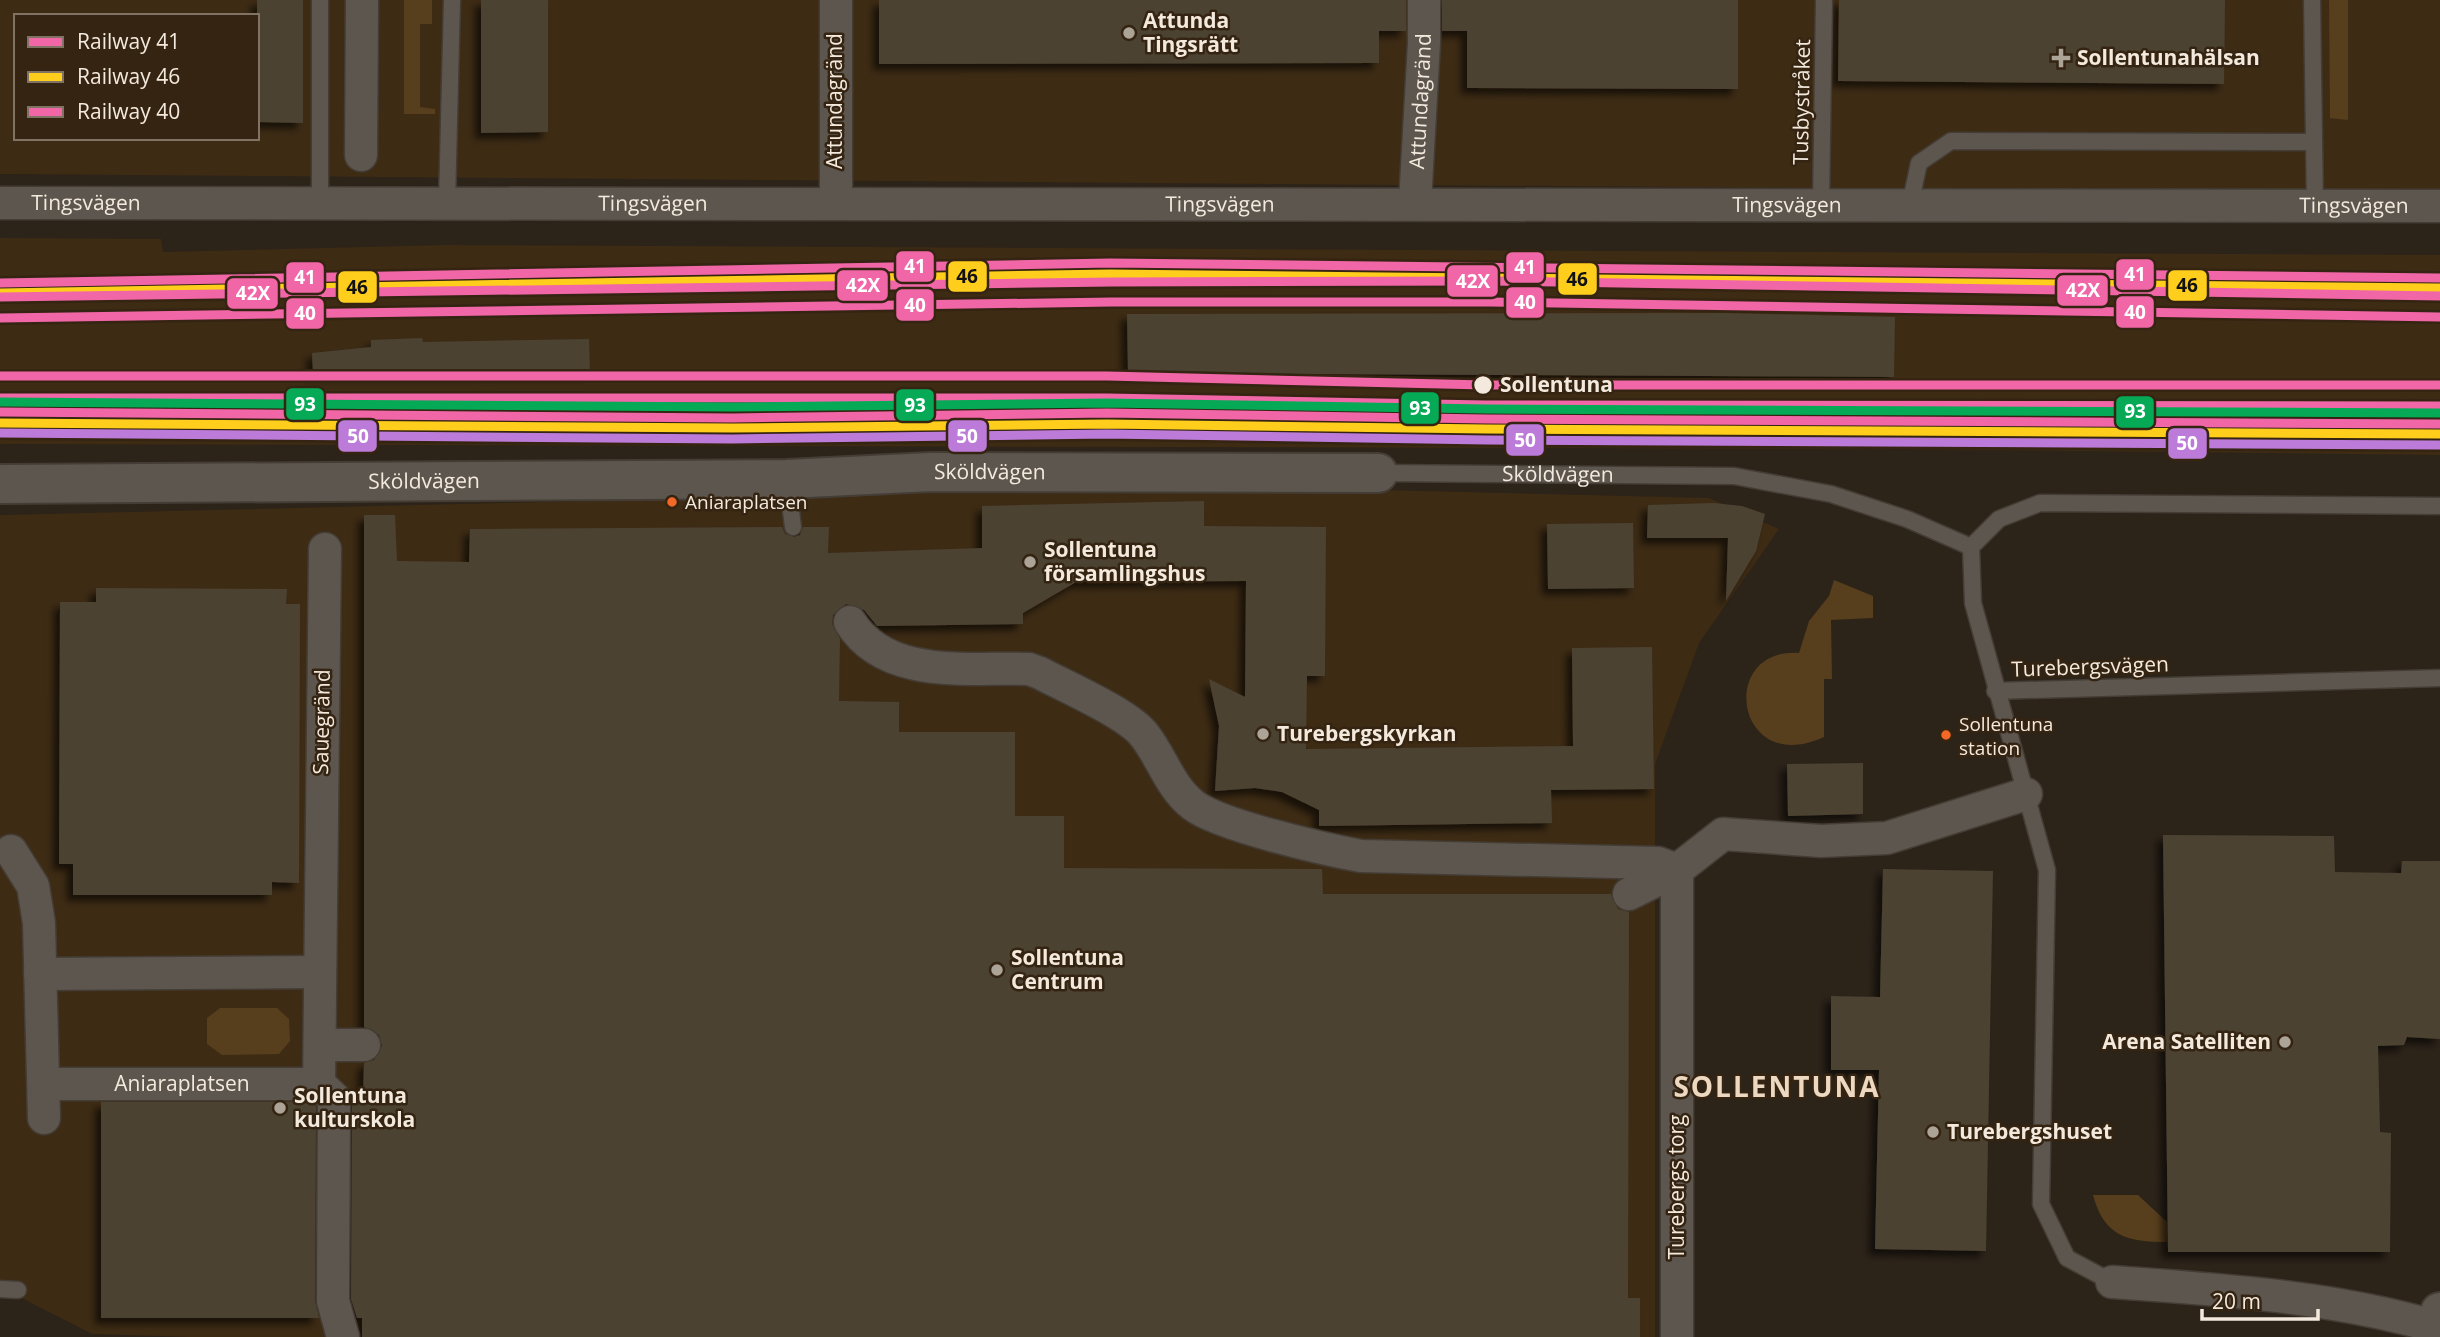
<svg xmlns="http://www.w3.org/2000/svg" width="2440" height="1337" font-family="'Open Sans',sans-serif">
<defs>
<filter id="shadow"><feDropShadow dx="-6" dy="6" stdDeviation="3.5" flood-color="#0009"/></filter>
</defs>
<rect width="100%" height="100%" fill="#2c2319"/>
<g fill="#3d2b14" fill-rule="evenodd">
<path d="M 0,0 L 2440,0 L 2440,193 L 0,174 ZM 16,16 L 257,16 L 257,138 L 16,138 Z"/>
<path d="M 0,238 L 161,239 L 163,252 L 445,245 L 2440,255 L 2440,455 L 1901,449 L 0,444 Z"/>
<path d="M 1217,486 L 1709,498 L 1779,529 L 1699,643 L 1655,764 L 1655,1337 L 190,1337 L 92,1334 L 0,1287 L 0,515 Z"/>
</g>
<g fill="#573e1c">
<path d="M 404,0 L 432,0 L 432,24 L 420,24 L 420,107 L 435,109 L 435,114 L 404,114 Z"/>
<path d="M 2329,0 L 2348,0 L 2348,120 L 2330,118 Z"/>
<path d="M 1834,580 L 1873,596 L 1873,618 L 1831,620 L 1832,679 L 1824,679 L 1824,737 C 1735,778 1717,647 1799,653 L 1809,621 L 1829,596 Z"/>
<path d="M 220,1008 L 277,1008 L 289,1019 L 290,1041 L 279,1054 L 222,1055 L 207,1044 L 207,1018 Z"/>
<path d="M 2093,1195 L 2138,1195 L 2167,1222 L 2167,1242 C 2128,1242 2104,1237 2093,1195 Z"/>
</g>
<g fill="#4c4232" filter="url(#shadow)">
<path d="M 257,0 L 303,0 L 303,123 L 257,122 Z"/>
<path d="M 481,0 L 548,0 L 548,132 L 481,133 Z"/>
<path d="M 879,0 L 1406,0 L 1406,31 L 1379,31 L 1379,63 L 879,64 Z"/>
<path d="M 1442,0 L 1738,0 L 1738,89 L 1467,88 L 1467,31 L 1442,31 Z"/>
<path d="M 1839,0 L 2225,0 L 2224,84 L 1838,81 Z"/>
<path d="M 1725,313 L 1895,317 L 1894,377 L 1128,373 L 1127,314 Z"/>
<path d="M 422,338 L 423,342 L 589,339 L 590,372 L 313,373 L 312,353 L 371,347 L 371,340 Z"/>
<path d="M 1204,501 L 1204,526 L 1326,527 L 1325,676 L 1307,676 L 1306,749 L 1573,746 L 1572,648 L 1652,647 L 1654,789 L 1551,790 L 1552,823 L 1319,826 L 1319,810 L 1282,792 L 1255,788 L 1215,791 L 1219,726 L 1209,679 L 1245,697 L 1246,581 L 1076,582 L 1023,613 L 1023,624 L 877,626 L 864,610 L 846,604 L 833,615 L 832,624 L 840,639 L 839,701 L 899,702 L 899,732 L 1015,732 L 1015,816 L 1064,816 L 1064,868 L 1322,869 L 1323,894 L 1611,894 L 1618,909 L 1629,912 L 1628,1298 L 1640,1298 L 1640,1337 L 362,1337 L 362,1318 L 357,1318 L 351,1299 L 352,1094 L 363,1094 L 364,1063 L 374,1060 L 382,1046 L 379,1035 L 364,1027 L 364,515 L 395,515 L 397,561 L 469,562 L 470,529 L 782,527 L 785,534 L 794,537 L 800,535 L 803,527 L 829,527 L 828,553 L 982,548 L 982,506 Z"/>
<path d="M 1714,503 L 1742,506 L 1765,514 L 1756,551 L 1726,601 L 1728,538 L 1647,538 L 1648,505 Z"/>
<path d="M 1633,523 L 1634,588 L 1548,589 L 1547,524 Z"/>
<path d="M 96,588 L 287,589 L 286,604 L 300,604 L 299,883 L 272,882 L 272,895 L 73,895 L 73,864 L 59,864 L 60,602 L 96,602 Z"/>
<path d="M 1863,763 L 1863,814 L 1788,816 L 1787,764 Z"/>
<path d="M 2163,835 L 2334,836 L 2335,872 L 2401,873 L 2402,861 L 2440,861 L 2440,1039 L 2407,1037 L 2404,1045 L 2378,1046 L 2380,1132 L 2391,1133 L 2390,1252 L 2168,1252 Z"/>
<path d="M 1883,869 L 1993,871 L 1986,1251 L 1875,1249 L 1879,1070 L 1831,1070 L 1831,996 L 1880,997 Z"/>
<path d="M 101,1102 L 312,1102 L 316,1106 L 315,1301 L 319,1318 L 101,1318 Z"/>
</g>
<g fill="none" stroke-linecap="round" stroke-linejoin="round">
<g stroke="#443d35" stroke-width="19">
<g id="lane">
<path d="M 320,0 L 320,203"/>
<path d="M 2312,0 L 2315,206"/>
<path d="M 447,203 L 452,0"/>
<path d="M 1821,205 L 1824,0"/>
<path d="M 1910,205 L 1919,163 L 1951,141 L 2314,142"/>
<path id="s1" d="M 1378,473 L 1734,476 L 1831,494 L 1907,519 L 1971,547"/>
<path d="M 787,479 L 793,527"/>
<path d="M 1995,691 L 2440,678"/>
<path d="M 2112,1282 L 2067,1258 L 2041,1204 L 2047,870 L 1973,603 L 1971,547 L 1999,519 L 2040,503 L 2440,506"/>
<path d="M 0,1289 L 18,1290"/>
</g>
</g>
<g stroke="#443d35" stroke-width="35">
<g id="street">
<path d="M 361,155 L 362,0"/>
<path id="s2" d="M 0,203 L 2440,206"/>
<path d="M 836,203 L 836,0"/>
<path id="s3" d="M 1415,203 L 1424,43 L 1424,0"/>
<path d="M 325,549 L 319,1084 L 334,1098 L 333,1301 L 343,1337"/>
<path d="M 850,622 C 886,680 969,667 1029,669 L 1040,673 C 1066,687 1129,714 1145,736 C 1162,758 1170,787 1193,805 C 1218,825 1327,850 1361,856 L 1658,863 L 1677,870"/>
<path d="M 11,851 L 33,886 L 39,923 L 44,1118"/>
<path d="M 1677,870 L 1677,1337"/>
<path d="M 1629,894 L 1677,870 L 1723,834 L 1821,841 L 1887,838 L 2026,794"/>
<path d="M 40,974 L 319,972"/>
<path d="M 320,1045 L 364,1045"/>
<path id="s4" d="M 44,1084 L 319,1084"/>
<path d="M 2112,1282 C 2222,1290 2334,1296 2440,1328"/>
</g>
</g>
<g stroke="#443d35" stroke-width="42">
<g id="secondary">
<path id="s5" d="M 0,484 L 787,479 L 931,472 L 1378,473"/>
<path d="M 2433,1337 L 2440,1312"/>
</g>
</g>
<use href="#lane" stroke="#5d564e" stroke-width="16"/>
<use href="#street" stroke="#5d564e" stroke-width="32"/>
<use href="#secondary" stroke="#5d564e" stroke-width="38"/>
<g stroke="#342411" stroke-width="14">
<g id="rail-1">
<path d="M 0,283 L 1110,263 L 2440,278"/>
<path d="M 0,412 L 732,418 L 1107,413 L 1487,419 L 2440,424"/>
</g>
</g>
<g stroke="#342411" stroke-width="14">
<g id="rail-2">
<path d="M 0,293 L 1110,274 L 2440,288"/>
<path d="M 0,423 L 732,428 L 1107,424 L 1487,429 L 2440,434"/>
</g>
</g>
<g stroke="#342411" stroke-width="14">
<g id="rail-3">
<path d="M 0,318 L 1112,302 L 1489,302 L 2440,317"/>
<path d="M 0,398 L 1107,398 L 1485,405 L 2440,406"/>
</g>
</g>
<g stroke="#342411" stroke-width="14">
<g id="rail-4">
<path d="M 0,297 L 1112,282 L 1489,281 L 2440,296"/>
<path d="M 0,376 L 1107,376 L 1485,385 L 2440,385"/>
</g>
</g>
<g stroke="#342411" stroke-width="14">
<path id="rail-5" d="M 0,402 L 732,407 L 1107,403 L 1487,409 L 2440,413"/>
</g>
<g stroke="#342411" stroke-width="14">
<path id="rail-6" d="M 0,433 L 732,439 L 1107,434 L 1487,440 L 2440,445"/>
</g>
<use href="#rail-1" stroke="#f166a7" stroke-width="9"/>
<use href="#rail-2" stroke="#ffce1d" stroke-width="9"/>
<use href="#rail-3" stroke="#f166a7" stroke-width="9"/>
<use href="#rail-4" stroke="#f166a7" stroke-width="9"/>
<use href="#rail-5" stroke="#06aa56" stroke-width="9"/>
<use href="#rail-6" stroke="#bd7bd9" stroke-width="9"/>
</g>
<g fill="#ada498" stroke="#342411" stroke-width="2.5">
<circle cx="1129" cy="33" r="7"/>
<path d="M2057.5 47.5h7v7h7v7h-7v7h-7v-7h-7v-7h7z"/>
<circle cx="1030" cy="562" r="7"/>
<circle cx="1263" cy="734" r="7"/>
<circle cx="997" cy="970" r="7"/>
<circle cx="2285" cy="1042" r="7"/>
<circle cx="280" cy="1108" r="7"/>
<circle cx="1933" cy="1132" r="7"/>
</g>
<circle fill="#f3e9dd" stroke="#342411" stroke-width="2.5" cx="1483" cy="385" r="10"/>
<g fill="#f36827" stroke="#342411" stroke-width="2.5">
<circle cx="672" cy="502" r="6"/>
<circle cx="1946" cy="735" r="6"/>
</g>
<g text-anchor="middle" stroke-width="5" stroke-linejoin="round" paint-order="stroke">
<g font-size="19" fill="#f3e9dd" stroke="#342411" text-anchor="start">
<text x="685" y="509">Aniaraplatsen</text>
<text x="1959" y="731">Sollentuna<tspan x="1959" dy="24">station</tspan></text>
</g>
<g font-size="21" font-weight="bold" fill="#f3e9dd" stroke="#342411" text-anchor="start">
<text x="1143" y="28">Attunda<tspan x="1143" dy="24">Tingsrätt</tspan></text>
<text x="2077" y="65">Sollentunahälsan</text>
<text x="1044" y="557">Sollentuna<tspan x="1044" dy="24">församlingshus</tspan></text>
<text x="1277" y="741">Turebergskyrkan</text>
<text x="1011" y="965">Sollentuna<tspan x="1011" dy="24">Centrum</tspan></text>
<text x="2271" y="1049" text-anchor="end">Arena Satelliten</text>
<text x="294" y="1103">Sollentuna<tspan x="294" dy="24">kulturskola</tspan></text>
<text x="1947" y="1139">Turebergshuset</text>
</g>
<g font-size="21" fill="#f3e9dd" stroke="#342411">
<text transform="translate(835 101) rotate(-90)" y="7">Attundagränd</text>
<text dy="7" stroke="none"><textPath href="#s3" startOffset="102">Attundagränd</textPath></text>
<text transform="translate(1802 102) rotate(-89)" y="7">Tusbystråket</text>
<text dy="7" stroke="none"><textPath href="#s2" startOffset="86">Tingsvägen</textPath></text>
<text dy="7" stroke="none"><textPath href="#s2" startOffset="653">Tingsvägen</textPath></text>
<text dy="7" stroke="none"><textPath href="#s2" startOffset="1220">Tingsvägen</textPath></text>
<text dy="7" stroke="none"><textPath href="#s2" startOffset="1787">Tingsvägen</textPath></text>
<text dy="7" stroke="none"><textPath href="#s2" startOffset="2354">Tingsvägen</textPath></text>
<text dy="7" stroke="none"><textPath href="#s5" startOffset="990">Sköldvägen</textPath></text>
<text dy="7" stroke="none"><textPath href="#s1" startOffset="180">Sköldvägen</textPath></text>
<text dy="7" stroke="none"><textPath href="#s5" startOffset="424">Sköldvägen</textPath></text>
<text transform="translate(2090 667) rotate(-2)" y="7">Turebergsvägen</text>
<text transform="translate(322 722) rotate(-89)" y="7">Sauegränd</text>
<text dy="7" stroke="none"><textPath href="#s4" startOffset="138">Aniaraplatsen</textPath></text>
<text transform="translate(1677 1187) rotate(-90)" y="7">Turebergs torg</text>
</g>
<g font-size="21" font-weight="bold" fill="#f3e9dd" stroke="#342411" text-anchor="start">
<text x="1500" y="392">Sollentuna</text>
</g>
<g font-size="28" font-weight="bold" letter-spacing="2" fill="#edd9c1" stroke="#342411">
<text x="1777" y="1097">SOLLENTUNA</text>
</g>
</g>
<g stroke="#342411" stroke-width="2.5">
<rect x="895" y="250" width="40" height="33" rx="7" fill="#f166a7"/>
<rect x="1505" y="251" width="40" height="33" rx="7" fill="#f166a7"/>
<rect x="2115" y="258" width="40" height="33" rx="7" fill="#f166a7"/>
<rect x="947" y="260" width="41" height="33" rx="7" fill="#ffce1d"/>
<rect x="285" y="261" width="40" height="33" rx="7" fill="#f166a7"/>
<rect x="1557" y="262" width="41" height="34" rx="7" fill="#ffce1d"/>
<rect x="1446" y="264" width="53" height="34" rx="7" fill="#f166a7"/>
<rect x="2167" y="269" width="41" height="33" rx="7" fill="#ffce1d"/>
<rect x="836" y="269" width="53" height="33" rx="7" fill="#f166a7"/>
<rect x="337" y="270" width="41" height="34" rx="7" fill="#ffce1d"/>
<rect x="2056" y="274" width="53" height="33" rx="7" fill="#f166a7"/>
<rect x="226" y="277" width="53" height="33" rx="7" fill="#f166a7"/>
<rect x="1505" y="286" width="40" height="33" rx="7" fill="#f166a7"/>
<rect x="895" y="288" width="40" height="34" rx="7" fill="#f166a7"/>
<rect x="2115" y="295" width="40" height="34" rx="7" fill="#f166a7"/>
<rect x="285" y="297" width="40" height="33" rx="7" fill="#f166a7"/>
<rect x="285" y="387" width="40" height="34" rx="7" fill="#06aa56"/>
<rect x="895" y="388" width="40" height="34" rx="7" fill="#06aa56"/>
<rect x="1400" y="391" width="40" height="34" rx="7" fill="#06aa56"/>
<rect x="2115" y="395" width="40" height="34" rx="7" fill="#06aa56"/>
<rect x="947" y="419" width="41" height="34" rx="7" fill="#bd7bd9"/>
<rect x="337" y="419" width="41" height="34" rx="7" fill="#bd7bd9"/>
<rect x="1505" y="423" width="40" height="34" rx="7" fill="#bd7bd9"/>
<rect x="2167" y="427" width="41" height="33" rx="7" fill="#bd7bd9"/>
</g>
<g font-size="19" text-anchor="middle" font-weight="bold" fill="#fff">
<text x="915" y="273">41</text>
<text x="1525" y="274">41</text>
<text x="2135" y="281">41</text>
<text x="305" y="284">41</text>
<text x="1473" y="288">42X</text>
<text x="863" y="292">42X</text>
<text x="2083" y="297">42X</text>
<text x="253" y="300">42X</text>
<text x="1525" y="309">40</text>
<text x="915" y="312">40</text>
<text x="2135" y="319">40</text>
<text x="305" y="320">40</text>
<text x="305" y="411">93</text>
<text x="915" y="412">93</text>
<text x="1420" y="415">93</text>
<text x="2135" y="418">93</text>
<text x="967" y="443">50</text>
<text x="358" y="443">50</text>
<text x="1525" y="447">50</text>
<text x="2187" y="450">50</text>
</g>
<g font-size="19" text-anchor="middle" font-weight="bold" fill="#111">
<text x="967" y="283">46</text>
<text x="1577" y="286">46</text>
<text x="2187" y="292">46</text>
<text x="357" y="294">46</text>
</g>
<rect x="14" y="14" width="245" height="126" fill="#342411" stroke="#807363" stroke-width="2"/>
<rect x="28" y="37" width="35" height="10" fill="#f166a7" stroke="#807363" stroke-width="2"/>
<text x="77" y="49" font-size="21" fill="#f3e9dd">Railway 41</text>
<rect x="28" y="72" width="35" height="10" fill="#ffce1d" stroke="#807363" stroke-width="2"/>
<text x="77" y="84" font-size="21" fill="#f3e9dd">Railway 46</text>
<rect x="28" y="107" width="35" height="10" fill="#f166a7" stroke="#807363" stroke-width="2"/>
<text x="77" y="119" font-size="21" fill="#f3e9dd">Railway 40</text>
<path d="M2202 1309v10h116v-10" fill="none" stroke="#f3e9dd" stroke-width="3.5"/>
<text x="2212" y="1309" font-size="21" fill="#f3e9dd" stroke="#342411" stroke-width="5" paint-order="stroke">20 m</text>
</svg>
